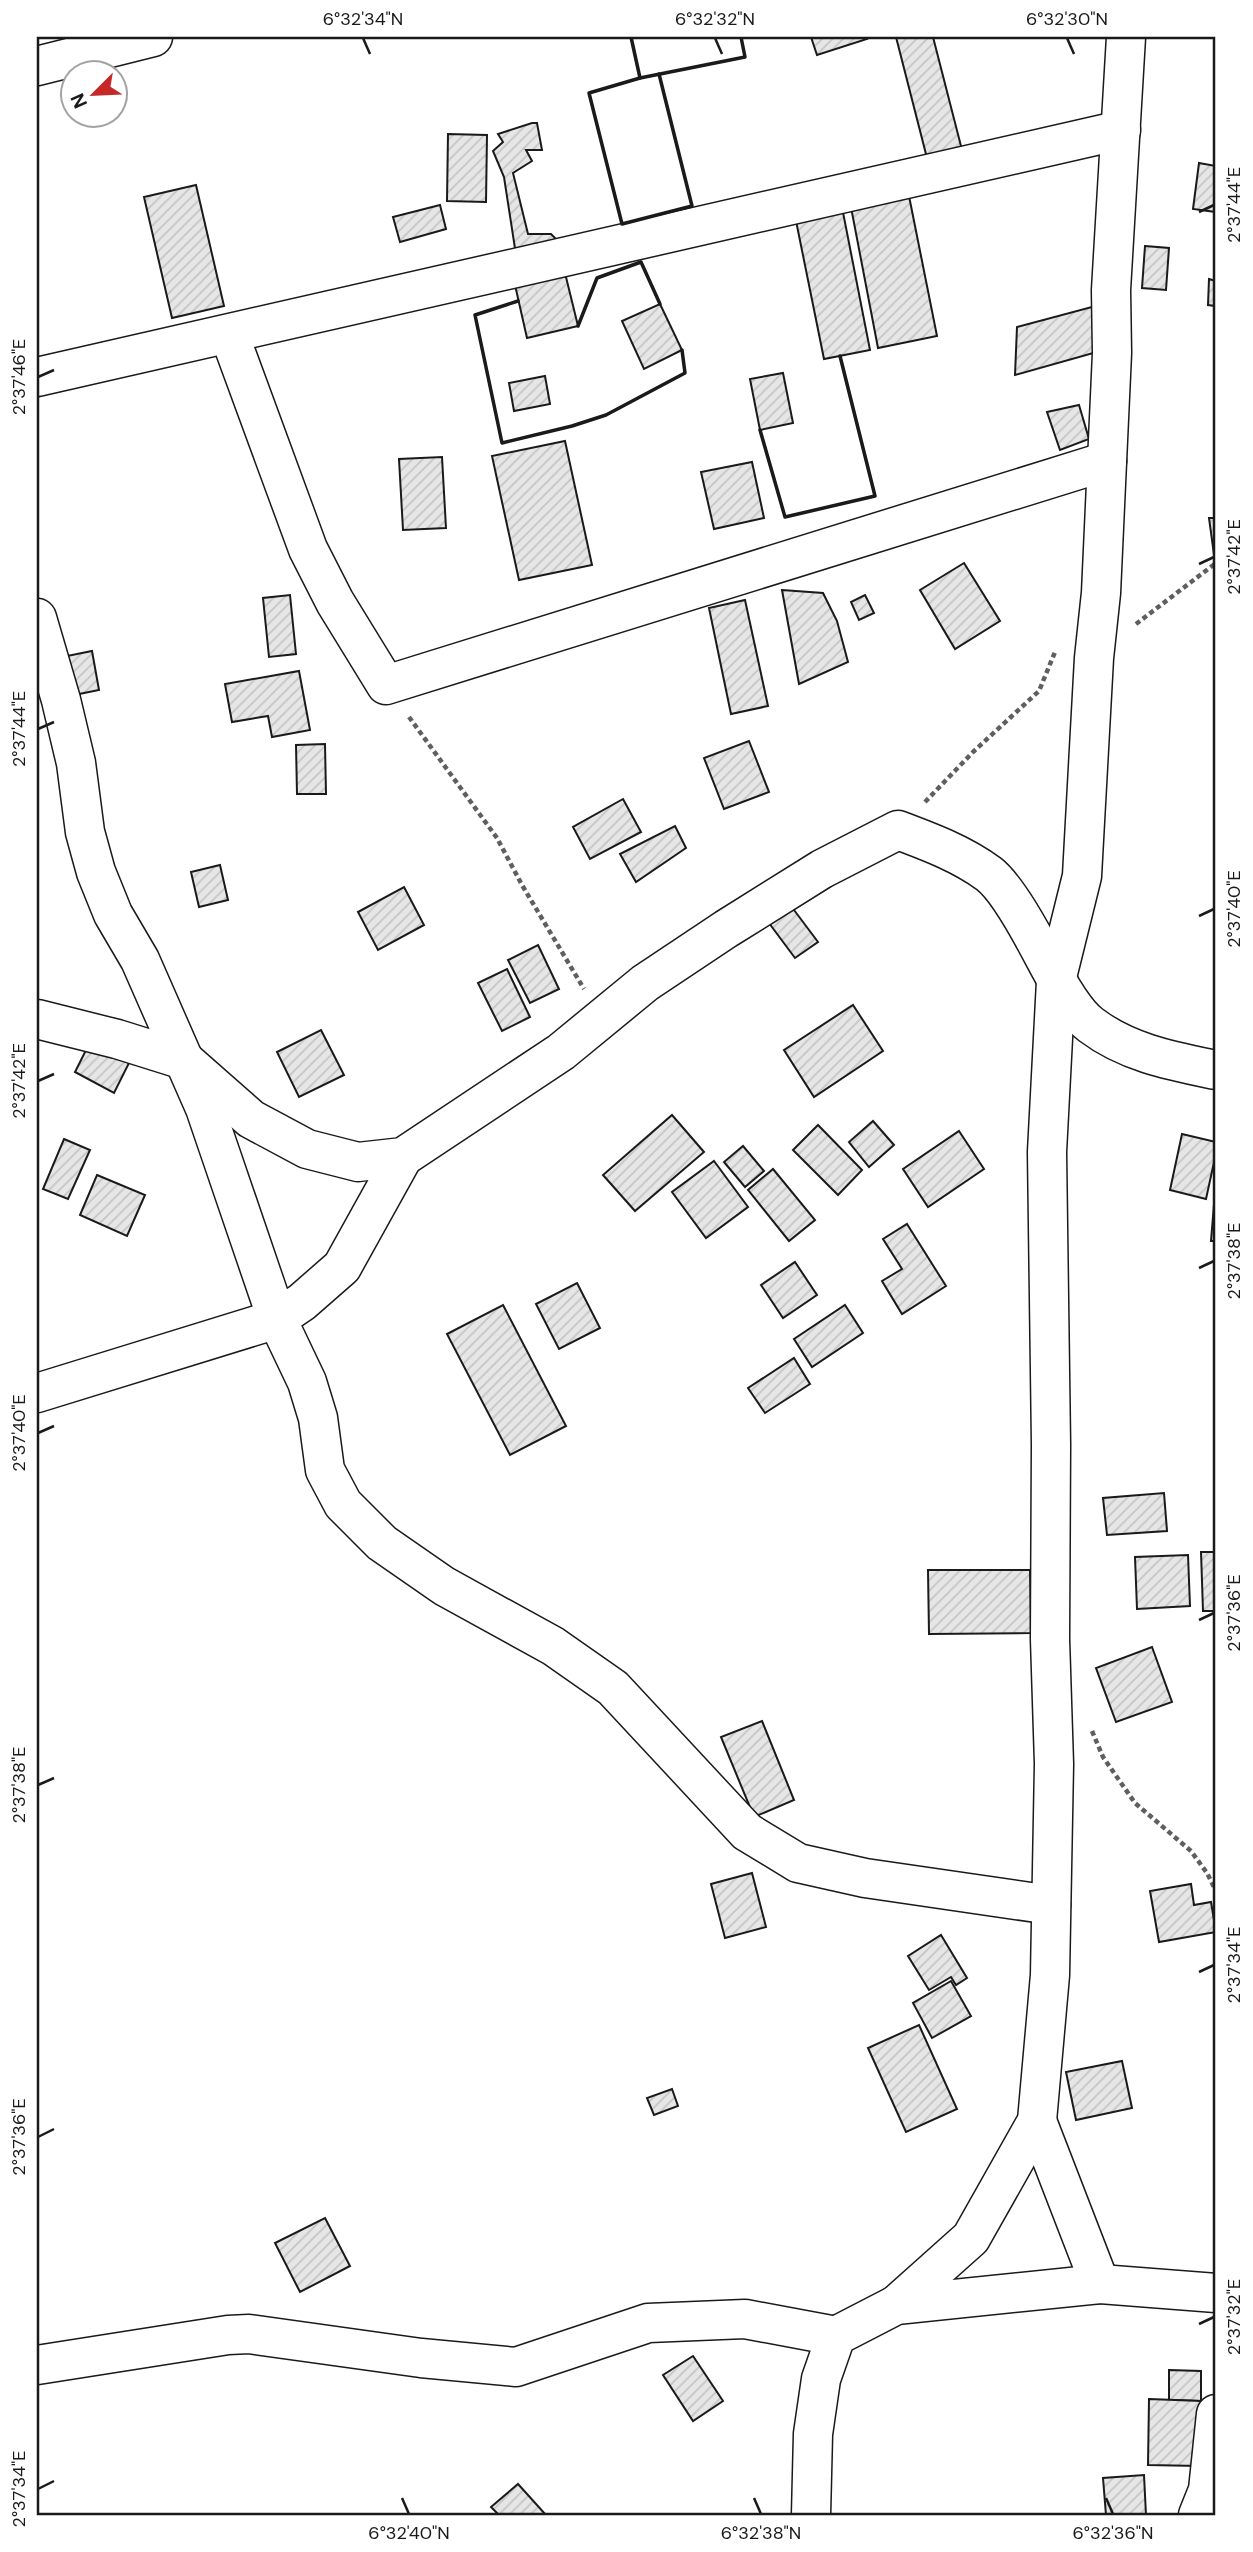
<svg xmlns="http://www.w3.org/2000/svg" width="1253" height="2552" font-family="'DM Sans',sans-serif">
<defs>
<pattern id="building-hatch" width="6" height="6" patternUnits="userSpaceOnUse" patternTransform="scale(1.75)"><rect width="6" height="6" fill="#e6e6e6"/><path d="M-1 1l2-2M0 6l6-6M5 7l2-2" fill="none" stroke="#c5c5c5"/></pattern>
</defs>
<rect width="100%" height="100%" fill="#fff"/>
<g fill="url(#building-hatch)" stroke="#1a1a1a" stroke-width="2">
<path d="M 811,37 L 866,37 L 867,39 L 817,55 Z"/>
<path d="M 896,37 L 933,37 L 962,150 L 927,158 Z"/>
<path d="M 532,123 L 537,123 L 542,150 L 526,150 L 532,161 L 513,173 L 528,234 L 551,234 L 559,242 L 516,255 L 504,177 L 493,151 L 503,142 L 498,134 Z"/>
<path d="M 448,134 L 487,135 L 486,202 L 447,201 Z"/>
<path d="M 1199,163 L 1216,166 L 1216,212 L 1193,209 Z"/>
<path d="M 196,185 L 224,306 L 172,318 L 144,197 Z"/>
<path d="M 908,191 L 937,336 L 878,348 L 850,202 Z"/>
<path d="M 840,197 L 870,350 L 824,359 L 793,206 Z"/>
<path d="M 440,205 L 446,229 L 400,242 L 393,217 Z"/>
<path d="M 1145,246 L 1169,248 L 1166,290 L 1142,288 Z"/>
<path d="M 565,273 L 578,326 L 527,338 L 515,285 Z"/>
<path d="M 1209,279 L 1216,281 L 1216,306 L 1208,305 Z"/>
<path d="M 660,304 L 682,350 L 644,369 L 622,321 Z"/>
<path d="M 1103,304 L 1104,350 L 1015,375 L 1017,327 Z"/>
<path d="M 783,373 L 793,423 L 760,430 L 750,379 Z"/>
<path d="M 545,376 L 550,404 L 514,411 L 509,383 Z"/>
<path d="M 1079,405 L 1089,439 L 1060,450 L 1047,412 Z"/>
<path d="M 565,441 L 592,565 L 519,580 L 492,456 Z"/>
<path d="M 442,457 L 446,528 L 403,530 L 399,459 Z"/>
<path d="M 752,462 L 764,518 L 714,529 L 701,472 Z"/>
<path d="M 1209,518 L 1216,518 L 1216,562 L 1215,562 Z"/>
<path d="M 964,563 L 1000,621 L 955,649 L 920,590 Z"/>
<path d="M 782,590 L 823,593 L 837,621 L 848,662 L 799,684 Z"/>
<path d="M 290,595 L 296,654 L 269,657 L 263,598 Z"/>
<path d="M 865,595 L 874,613 L 859,620 L 851,602 Z"/>
<path d="M 745,600 L 768,706 L 731,714 L 709,608 Z"/>
<path d="M 92,651 L 99,690 L 74,695 L 67,656 Z"/>
<path d="M 299,671 L 310,730 L 272,737 L 268,716 L 232,722 L 225,684 Z"/>
<path d="M 749,741 L 769,792 L 724,809 L 704,758 Z"/>
<path d="M 325,744 L 326,794 L 297,794 L 296,745 Z"/>
<path d="M 623,799 L 641,832 L 590,859 L 573,827 Z"/>
<path d="M 675,826 L 686,848 L 636,882 L 620,854 Z"/>
<path d="M 220,865 L 228,900 L 199,907 L 191,872 Z"/>
<path d="M 404,887 L 424,925 L 378,950 L 358,912 Z"/>
<path d="M 788,902 L 818,942 L 795,958 L 766,919 Z"/>
<path d="M 538,945 L 559,989 L 530,1003 L 508,960 Z"/>
<path d="M 507,969 L 530,1017 L 502,1031 L 478,983 Z"/>
<path d="M 853,1005 L 883,1051 L 814,1097 L 784,1050 Z"/>
<path d="M 321,1030 L 344,1075 L 299,1097 L 277,1052 Z"/>
<path d="M 90,1042 L 129,1063 L 114,1093 L 75,1072 Z"/>
<path d="M 672,1115 L 704,1152 L 635,1211 L 603,1175 Z"/>
<path d="M 873,1121 L 894,1145 L 869,1167 L 849,1142 Z"/>
<path d="M 818,1125 L 862,1170 L 838,1195 L 793,1150 Z"/>
<path d="M 959,1131 L 984,1169 L 928,1207 L 903,1169 Z"/>
<path d="M 1182,1134 L 1216,1142 L 1216,1153 L 1206,1199 L 1170,1190 Z"/>
<path d="M 64,1139 L 90,1150 L 68,1199 L 43,1189 Z"/>
<path d="M 743,1146 L 764,1171 L 745,1187 L 724,1162 Z"/>
<path d="M 714,1161 L 748,1207 L 706,1238 L 672,1192 Z"/>
<path d="M 773,1169 L 815,1220 L 789,1241 L 748,1190 Z"/>
<path d="M 97,1175 L 145,1195 L 127,1236 L 80,1215 Z"/>
<path d="M 1216,1180 L 1216,1241 L 1211,1241 Z"/>
<path d="M 907,1224 L 946,1286 L 902,1314 L 882,1281 L 902,1269 L 883,1239 Z"/>
<path d="M 795,1262 L 817,1295 L 783,1318 L 761,1285 Z"/>
<path d="M 577,1283 L 600,1328 L 559,1349 L 536,1304 Z"/>
<path d="M 503,1305 L 566,1426 L 510,1455 L 447,1334 Z"/>
<path d="M 845,1305 L 863,1333 L 812,1367 L 794,1339 Z"/>
<path d="M 794,1358 L 810,1384 L 765,1413 L 748,1388 Z"/>
<path d="M 1164,1493 L 1167,1531 L 1107,1535 L 1103,1498 Z"/>
<path d="M 1201,1552 L 1216,1552 L 1216,1611 L 1203,1611 Z"/>
<path d="M 1188,1555 L 1190,1606 L 1137,1609 L 1135,1557 Z"/>
<path d="M 928,1570 L 1030,1570 L 1031,1633 L 929,1634 Z"/>
<path d="M 1152,1647 L 1172,1702 L 1116,1722 L 1096,1668 Z"/>
<path d="M 762,1721 L 794,1800 L 754,1817 L 721,1737 Z"/>
<path d="M 752,1873 L 766,1927 L 725,1938 L 711,1884 Z"/>
<path d="M 1191,1884 L 1194,1905 L 1211,1902 L 1216,1932 L 1159,1942 L 1150,1891 Z"/>
<path d="M 941,1935 L 967,1978 L 956,1985 L 951,1977 L 929,1990 L 908,1956 Z"/>
<path d="M 951,1981 L 971,2016 L 932,2038 L 913,2003 Z"/>
<path d="M 919,2025 L 957,2109 L 906,2132 L 868,2048 Z"/>
<path d="M 1122,2061 L 1132,2108 L 1076,2120 L 1066,2072 Z"/>
<path d="M 672,2089 L 678,2106 L 654,2115 L 647,2098 Z"/>
<path d="M 325,2218 L 350,2266 L 300,2292 L 275,2243 Z"/>
<path d="M 693,2356 L 723,2401 L 693,2421 L 663,2375 Z"/>
<path d="M 1169,2370 L 1201,2371 L 1201,2401 L 1169,2400 Z"/>
<path d="M 1149,2399 L 1201,2401 L 1199,2466 L 1148,2465 Z"/>
<path d="M 1144,2475 L 1146,2515 L 1106,2515 L 1103,2478 Z"/>
<path d="M 518,2484 L 546,2515 L 499,2515 L 491,2507 Z"/>
</g>
<g fill="none" stroke-linecap="round" stroke-linejoin="round">
<g stroke="#1a1a1a" stroke-width="41">
<g id="minor">
<path d="M 37,66 L 153,37"/>
<path d="M 229,334 L 308,549 L 335,602 L 386,685 L 1107,461"/>
<path d="M 37,377 L 1121,130"/>
<path d="M 37,618 L 61,700 L 76,763 L 85,832 L 96,872 L 113,914 L 140,960 L 205,1108 L 277,1319 L 307,1382 L 318,1418 L 325,1470 L 343,1504 L 382,1543 L 444,1586 L 553,1646 L 613,1688 L 747,1832 L 798,1863 L 865,1878 L 1051,1905"/>
<path d="M 37,1019 L 117,1039 L 184,1060 L 251,1119 L 307,1149 L 358,1162 L 403,1157 L 561,1052 L 645,983 L 726,929 L 822,869 L 898,830 C 930,842 962,854 989,874 C 1007,888 1032,934 1043,955 C 1053,974 1073,1012 1091,1025 C 1128,1053 1172,1061 1216,1070"/>
<path d="M 37,1393 L 277,1319 L 302,1302 L 342,1267 L 403,1157"/>
<path d="M 1037,2121 L 1100,2284"/>
<path d="M 896,2305 L 971,2238 L 1037,2121 L 1050,1975 L 1054,1764 L 1050,1639 L 1051,1444 L 1047,1152 L 1056,981 L 1082,876 L 1094,658 L 1101,593 L 1112,353 L 1111,290 L 1126,37"/>
<path d="M 37,2365 L 228,2335 L 249,2334 L 421,2358 L 516,2367 L 648,2323 L 745,2319 L 836,2336"/>
<path d="M 811,2515 L 813,2434 L 821,2379 L 836,2336 L 896,2305 L 1100,2284 L 1216,2293"/>
<path d="M 1198,2515 L 1208,2490 L 1216,2414"/>
</g>
</g>
<g stroke="#5f5f5f" stroke-width="4.5" stroke-dasharray="5 3.5" stroke-linecap="butt">
<path d="M 1136,624 L 1216,563"/>
<path d="M 409,717 L 497,838 L 522,885 L 584,989"/>
<path d="M 925,802 L 973,752 L 1039,691 L 1055,652"/>
<path d="M 1092,1731 L 1103,1757 L 1135,1803 L 1191,1851 L 1207,1873 L 1216,1891"/>
</g>
<use href="#minor" stroke="#fff" stroke-width="38"/>
<g stroke="#1a1a1a" stroke-width="3.5">
<path d="M 631,37 L 640,78 L 745,57 L 741,37"/>
<path d="M 640,78 L 589,93 L 622,224 L 692,206 L 659,74"/>
<path d="M 518,301 L 475,315 L 502,443 L 572,426 L 606,415 L 685,373 L 682,350"/>
<path d="M 578,326 L 597,278 L 641,262 L 660,304"/>
<path d="M 760,430 L 785,517 L 875,496 L 840,356"/>
</g>
</g>
<path fill="none" stroke="#1a1a1a" stroke-width="2.5" d="M 363,38 L 370,54M 715,38 L 722,54M 1067,38 L 1074,54M 1199,212 L 1214,205M 38,377 L 54,370M 1199,564 L 1214,557M 38,729 L 54,722M 1199,916 L 1214,909M 38,1081 L 54,1074M 1199,1268 L 1214,1261M 38,1433 L 54,1426M 1199,1620 L 1214,1613M 38,1785 L 54,1778M 1199,1972 L 1214,1965M 38,2137 L 54,2129M 1199,2324 L 1214,2317M 38,2489 L 54,2481M 402,2498 L 409,2514M 754,2498 L 761,2514M 1106,2498 L 1113,2514"/>
<rect width="1253" height="2552" fill="none" stroke="#ffffff" stroke-width="77"/>
<g transform="translate(94 94) rotate(246)"><circle r="33" fill="#ffffff" stroke="#a3a3a3" stroke-width="2"/>
<path d="M0-5L12 26L0 18L-12 26Z" fill="#c62828"/>
<text y="-10" font-size="19" font-weight="bold" text-anchor="middle" fill="#1a1a1a">N</text>
</g>
<rect x="38" y="38" width="1176" height="2476" fill="none" stroke="#1a1a1a" stroke-width="2.5"/>
<g font-size="18" text-anchor="middle" fill="#1a1a1a">
<text x="363" y="25">6°32'34"N</text>
<text x="715" y="25">6°32'32"N</text>
<text x="1067" y="25">6°32'30"N</text>
<text transform="translate(1234 205) rotate(-90)" y="6">2°37'44"E</text>
<text transform="translate(19 377) rotate(-90)" y="6">2°37'46"E</text>
<text transform="translate(1234 557) rotate(-90)" y="6">2°37'42"E</text>
<text transform="translate(19 729) rotate(-90)" y="6">2°37'44"E</text>
<text transform="translate(1234 909) rotate(-90)" y="6">2°37'40"E</text>
<text transform="translate(19 1081) rotate(-90)" y="6">2°37'42"E</text>
<text transform="translate(1234 1261) rotate(-90)" y="6">2°37'38"E</text>
<text transform="translate(19 1433) rotate(-90)" y="6">2°37'40"E</text>
<text transform="translate(1234 1613) rotate(-90)" y="6">2°37'36"E</text>
<text transform="translate(19 1785) rotate(-90)" y="6">2°37'38"E</text>
<text transform="translate(1234 1965) rotate(-90)" y="6">2°37'34"E</text>
<text transform="translate(19 2137) rotate(-90)" y="6">2°37'36"E</text>
<text transform="translate(1234 2317) rotate(-90)" y="6">2°37'32"E</text>
<text transform="translate(19 2489) rotate(-90)" y="6">2°37'34"E</text>
<text x="409" y="2539">6°32'40"N</text>
<text x="761" y="2539">6°32'38"N</text>
<text x="1113" y="2539">6°32'36"N</text>
</g>
</svg>
